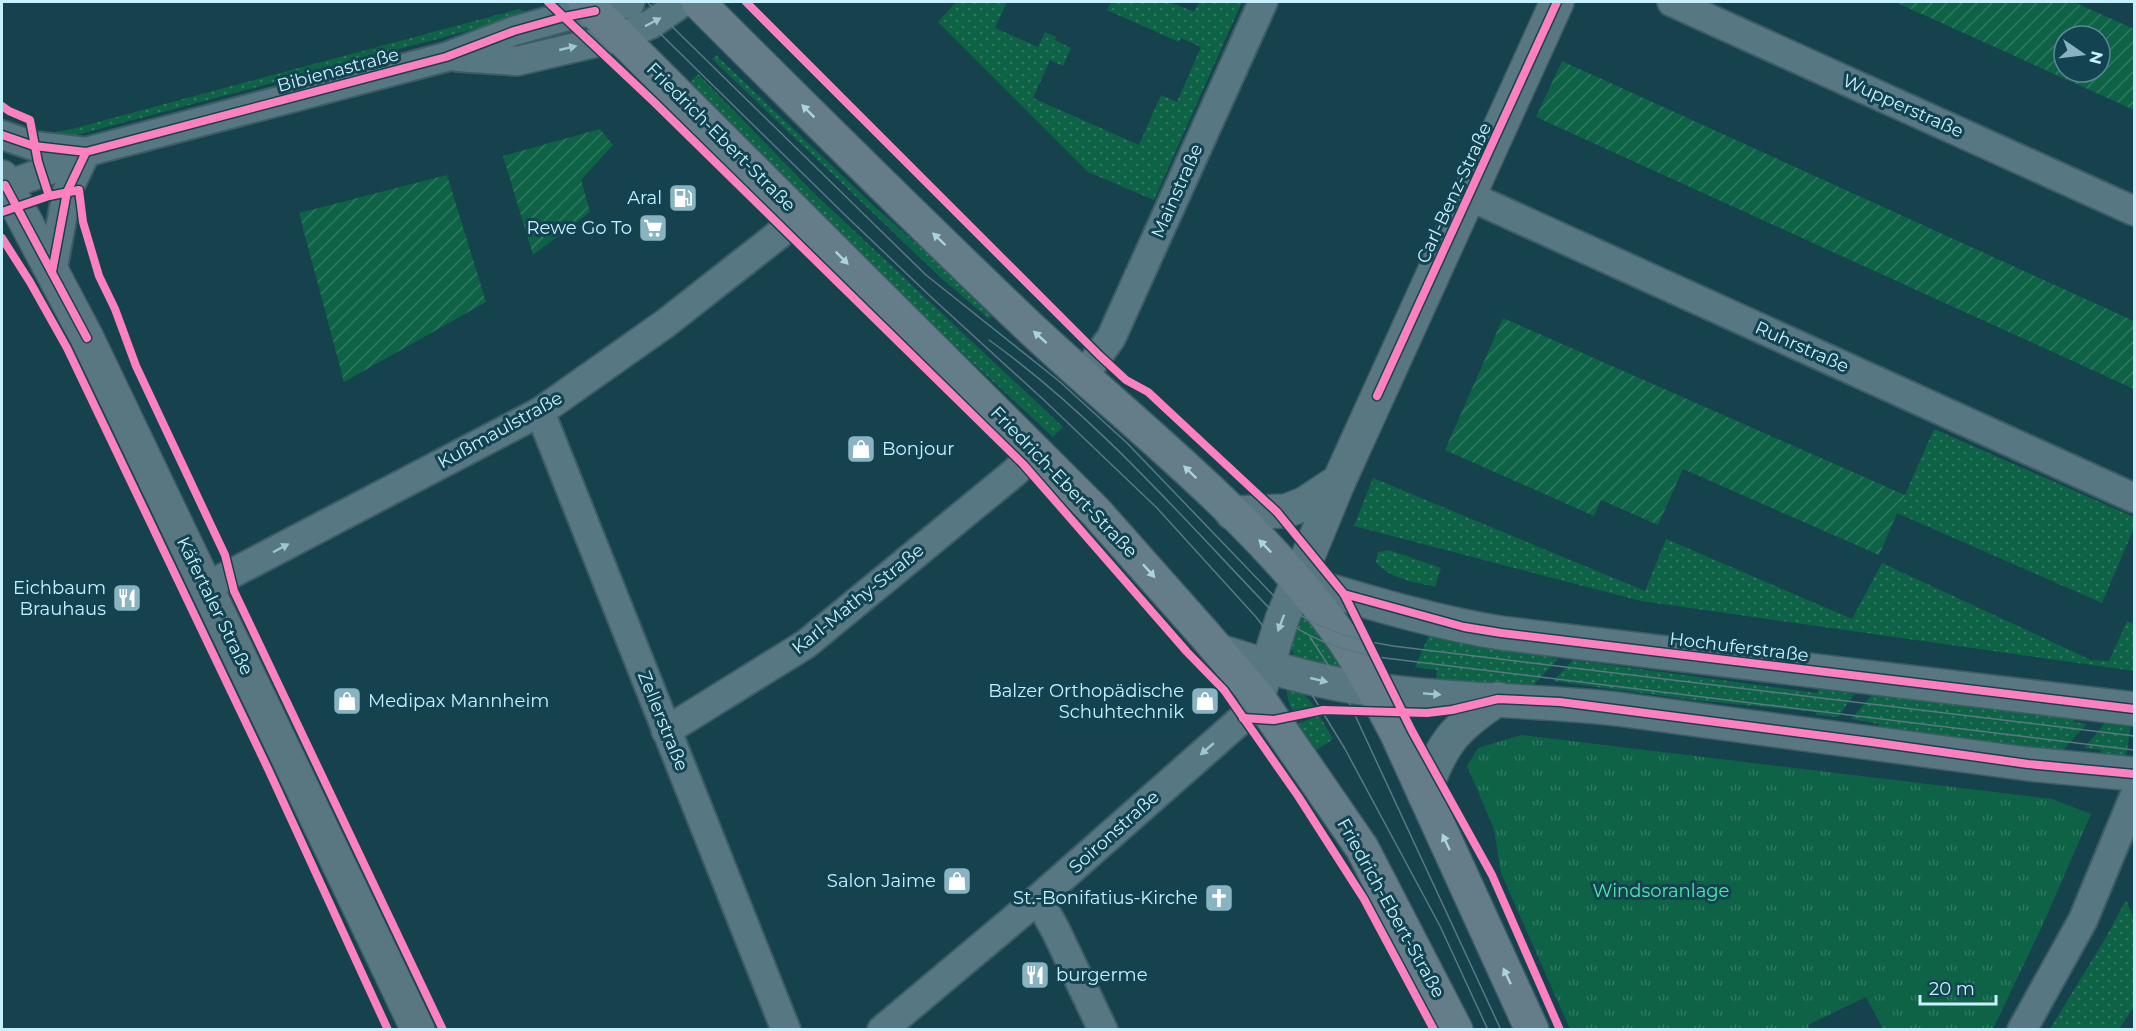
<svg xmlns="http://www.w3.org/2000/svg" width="2136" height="1031" font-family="Montserrat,sans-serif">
<defs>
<pattern id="grass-dots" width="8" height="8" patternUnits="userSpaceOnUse" patternTransform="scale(1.5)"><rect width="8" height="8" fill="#0e6245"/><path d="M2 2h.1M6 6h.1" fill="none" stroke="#307961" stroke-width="1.8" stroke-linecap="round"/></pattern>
<pattern id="park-tufts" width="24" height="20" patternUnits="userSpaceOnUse" patternTransform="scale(1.5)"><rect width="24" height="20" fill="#0e6245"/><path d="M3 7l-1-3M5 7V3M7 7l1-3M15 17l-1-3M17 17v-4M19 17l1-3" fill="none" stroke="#307961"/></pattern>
<pattern id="garden-furrows" width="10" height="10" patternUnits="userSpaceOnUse" patternTransform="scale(1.5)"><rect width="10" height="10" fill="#0e6245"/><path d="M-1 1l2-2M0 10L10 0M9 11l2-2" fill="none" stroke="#307961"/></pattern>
</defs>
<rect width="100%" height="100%" fill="#16424d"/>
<g fill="url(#grass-dots)">
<path d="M 956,2 L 1007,2 L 995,28 L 1038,47 L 1045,32 L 1056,37 L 1055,40 L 1071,48 L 1063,66 L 1050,60 L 1033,98 L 1139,145 L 1161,95 L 1177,102 L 1201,47 L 1181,38 L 1179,42 L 1107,10 L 1111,2 L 1170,2 L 1194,12 L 1199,2 L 1242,2 L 1154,200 L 1088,172 L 938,22 Z"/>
<path d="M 519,9 L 531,14 L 69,137 L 47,137 L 58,131 L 68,130 Z"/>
<path d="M 716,55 L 872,204 L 994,313 L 989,319 L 941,278 L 712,59 Z"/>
<path d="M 698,74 L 816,195 L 1063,427 L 1053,437 L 891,287 L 689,84 Z"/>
<path d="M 1934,429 L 2134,517 L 2134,528 L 2102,603 L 1897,513 Z"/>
<path d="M 1373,478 L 1645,591 L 1666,539 L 1852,619 L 1882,563 L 2091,660 L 2109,661 L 2127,621 L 2134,624 L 2134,671 L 1641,601 L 1354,526 Z"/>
<path d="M 1389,550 L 1441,568 L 1435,587 C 1415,582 1389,579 1376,562 L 1378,552 Z"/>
<path d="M 1302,605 L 1347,671 L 1296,658 L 1287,642 Z"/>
<path d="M 1430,633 L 1539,646 L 1539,655 L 1558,659 L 1528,691 L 1436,679 L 1437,670 L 1415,667 Z"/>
<path d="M 1573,660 L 1817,693 L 1819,689 L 1854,694 L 1838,717 L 1816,715 L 1816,712 L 1693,700 L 1553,681 Z"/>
<path d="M 1285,684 L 1301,690 L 1315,707 L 1294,715 L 1289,703 Z"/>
<path d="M 1873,687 L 2075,711 L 2074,722 L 2087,724 L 2059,754 L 1879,732 L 1879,724 L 1851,719 L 1871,696 Z"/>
<path d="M 1319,715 L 1333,739 L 1316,750 L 1298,724 Z"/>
<path d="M 2110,717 L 2122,718 L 2131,726 L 2126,756 L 2119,760 L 2101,759 L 2101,750 L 2084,748 Z"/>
<path d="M 2126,900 L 2134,918 L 2134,1007 L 2119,1029 L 2050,1029 L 2105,939 Z"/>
</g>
<path fill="url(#park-tufts)" d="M 1521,735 L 2052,799 L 2091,814 L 2044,922 L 1993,1029 L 1883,1029 L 1866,997 L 1808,1025 L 1810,1029 L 1570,1029 L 1501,873 L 1494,829 L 1467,766 L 1478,748 Z"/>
<g fill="url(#garden-furrows)" fill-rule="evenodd">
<path d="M 1895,2 L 2074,2 L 2134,29 L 2134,110 ZM 2064,36 L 2100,36 L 2100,72 L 2064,72 Z"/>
<path d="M 1562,61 L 2134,321 L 2134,389 L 1536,117 Z"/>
<path d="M 600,129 L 613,145 L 581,180 L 590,212 L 533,255 L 503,156 Z"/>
<path d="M 447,175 L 486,302 L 344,382 L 299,213 Z"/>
<path d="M 1503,318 L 1905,495 L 1879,555 L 1683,469 L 1658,525 L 1601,500 L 1594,516 L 1445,450 Z"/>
</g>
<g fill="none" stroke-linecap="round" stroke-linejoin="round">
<g stroke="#3c5d66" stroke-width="32">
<g id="street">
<path d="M 1672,2 L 2134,211"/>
<path d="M 457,57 L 517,61 L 620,37 L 651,24 L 683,2"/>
<path d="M 2,135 L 34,146 L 86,152"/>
<path d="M 2,187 L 58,167 L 86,152 L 446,57 L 514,31 L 564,17 L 630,3"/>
<path d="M 1469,196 L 2134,498"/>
<path d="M 52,272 L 67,192 L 86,152"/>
<path d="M 1084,375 L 1111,338 L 1263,2"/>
<path d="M 540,412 L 786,1030"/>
<path d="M 206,587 L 540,412 L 666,323 L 801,217"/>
<path d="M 666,731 L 806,644 L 1015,472 L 1036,451"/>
<path d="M 1038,899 L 1055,929 L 1103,1030"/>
<path d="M 882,1030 L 1038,899 L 1243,718 L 1258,697"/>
<path d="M 2022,1030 L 2083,920 L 2134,797"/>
</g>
</g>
<g stroke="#3c5d66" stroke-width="36">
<g id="secondary">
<path d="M 2,177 L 87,338 L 418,1030"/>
<path d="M 1232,513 L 1286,511 L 1304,504 L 1339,481"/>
<path d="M 1298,581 C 1365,601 1432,622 1501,633 L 2134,709"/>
<path d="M 1219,651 C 1259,663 1301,678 1343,685 C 1433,701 1526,699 1617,709 L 2028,764 L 2134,774"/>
<path d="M 1261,687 L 1282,619 L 1339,481 L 1557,2"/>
<path d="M 1424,794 C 1441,744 1454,728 1498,699"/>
</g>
</g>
<g stroke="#3c5d66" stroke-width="36">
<g id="primary">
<path d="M 585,2 L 1096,512 L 1205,635 L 1258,697 L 1362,848 L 1456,1030"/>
<path d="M 698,2 C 806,110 915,218 1025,323 C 1132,424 1253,514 1340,635 C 1362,665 1378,699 1396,732 L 1532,1030"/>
</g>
</g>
<use href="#street" stroke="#577882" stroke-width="28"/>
<use href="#secondary" stroke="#587781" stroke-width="33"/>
<use href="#primary" stroke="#647d88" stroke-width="33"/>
<g stroke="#597983" stroke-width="1.5">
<path d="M 628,2 L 844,214 L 931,297 L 1046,402 L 1157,508 L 1256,617 L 1300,675 L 1345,749 L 1440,926 L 1488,1030"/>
<path d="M 647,2 L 926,275 L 1059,381 L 1127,443 L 1272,594 C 1307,626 1348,639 1393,646 L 2134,736"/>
<path d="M 989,340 C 1095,416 1182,517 1272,611 C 1305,638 1342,652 1385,658 L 2134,750"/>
<path d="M 1310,637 L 1341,685 L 1501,1030"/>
</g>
<g stroke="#134351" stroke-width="11">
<g id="cycleway">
<path d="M 548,2 L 654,102 L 1023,464 L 1187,652 L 1224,690 L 1298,796 L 1364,899 L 1434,1030"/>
<path d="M 746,2 L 1099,355 L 1126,380 L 1148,392 L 1277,512 L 1344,594 L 1412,731 L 1492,875 L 1560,1030"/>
<path d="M 2,106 L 9,111 L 30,120 L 38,162 L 49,196"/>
<path d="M 2,135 L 34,146 L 86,152 L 446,57 L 514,31 L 564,17 L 595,11"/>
<path d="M 2,187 L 5,185 L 87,338"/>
<path d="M 2,212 L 49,196 L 79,190 L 83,222 L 99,276 L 115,309 L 136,366 L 225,555 L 234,591 L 443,1030"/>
<path d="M 2,238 L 30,282 L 67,348 L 269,771 L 388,1030"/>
<path d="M 52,272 L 67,192 L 86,152"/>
<path d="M 1377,396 L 1557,2"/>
<path d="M 1344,594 L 1464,627 L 1501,633 L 2134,709"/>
<path d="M 1243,718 L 1274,720 L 1323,710 L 1427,713 L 1452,710 L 1498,699 L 1560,702 L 1871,742 L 2028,764 L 2134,774"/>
</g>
</g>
<use href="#cycleway" stroke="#ff80c0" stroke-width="8"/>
</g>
<defs><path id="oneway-solid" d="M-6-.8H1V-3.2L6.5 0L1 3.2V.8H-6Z" transform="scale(1.5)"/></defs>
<g fill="#a0c6d3">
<use href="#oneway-solid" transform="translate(653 22) rotate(-28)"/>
<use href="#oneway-solid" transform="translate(568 48) rotate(-13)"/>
<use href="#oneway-solid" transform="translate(281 548) rotate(-28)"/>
<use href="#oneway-solid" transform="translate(1207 749) rotate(139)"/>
</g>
<g fill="#aed3e0">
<use href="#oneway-solid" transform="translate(808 111) rotate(-135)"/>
<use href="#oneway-solid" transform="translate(939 239) rotate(-136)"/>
<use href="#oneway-solid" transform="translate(842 258) rotate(45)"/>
<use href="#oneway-solid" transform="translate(1040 337) rotate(-138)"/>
<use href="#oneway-solid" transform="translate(1190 472) rotate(-136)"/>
<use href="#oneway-solid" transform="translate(1265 546) rotate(-134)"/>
<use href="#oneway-solid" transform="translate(1149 571) rotate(48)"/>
<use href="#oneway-solid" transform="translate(1446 842) rotate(-115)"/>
<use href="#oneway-solid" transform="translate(1507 976) rotate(-115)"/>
</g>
<g fill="#a0c6d2">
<use href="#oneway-solid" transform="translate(1281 623) rotate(110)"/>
<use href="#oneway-solid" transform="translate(1319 680) rotate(13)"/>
<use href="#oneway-solid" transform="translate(1432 694) rotate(4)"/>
</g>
<defs>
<g id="fuel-square" transform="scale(1.5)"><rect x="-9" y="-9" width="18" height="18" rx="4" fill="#89b3c0" stroke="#134351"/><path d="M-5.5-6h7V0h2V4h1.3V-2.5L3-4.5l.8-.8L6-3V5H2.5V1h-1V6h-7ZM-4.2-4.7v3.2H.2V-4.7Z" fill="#fff"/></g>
<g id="supermarket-square" transform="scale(1.5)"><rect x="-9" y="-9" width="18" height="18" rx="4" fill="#89b3c0" stroke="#134351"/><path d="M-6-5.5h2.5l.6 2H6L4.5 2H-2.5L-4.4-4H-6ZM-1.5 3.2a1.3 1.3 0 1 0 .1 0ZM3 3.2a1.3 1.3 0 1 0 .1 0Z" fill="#fff"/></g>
<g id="shop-square" transform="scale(1.5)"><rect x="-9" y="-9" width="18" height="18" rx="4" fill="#89b3c0" stroke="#134351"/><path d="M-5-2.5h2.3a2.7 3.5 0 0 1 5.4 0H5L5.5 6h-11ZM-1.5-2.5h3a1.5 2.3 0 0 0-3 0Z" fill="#fff"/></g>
<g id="restaurant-square" transform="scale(1.5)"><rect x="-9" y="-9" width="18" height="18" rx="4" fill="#89b3c0" stroke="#134351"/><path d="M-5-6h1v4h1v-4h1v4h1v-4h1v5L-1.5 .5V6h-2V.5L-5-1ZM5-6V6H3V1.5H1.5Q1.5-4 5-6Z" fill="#fff"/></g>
<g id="church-square" transform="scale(1.5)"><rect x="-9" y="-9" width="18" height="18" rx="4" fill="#89b3c0" stroke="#134351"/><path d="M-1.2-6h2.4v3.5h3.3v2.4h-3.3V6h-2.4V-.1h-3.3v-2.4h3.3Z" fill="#fff"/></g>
</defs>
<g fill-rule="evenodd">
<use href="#fuel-square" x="683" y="198"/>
<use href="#supermarket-square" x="653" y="228"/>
<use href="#shop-square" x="861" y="449"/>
<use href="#restaurant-square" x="127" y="598"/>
<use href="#shop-square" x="347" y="701"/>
<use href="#shop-square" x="1205" y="701"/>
<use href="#shop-square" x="957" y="881"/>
<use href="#church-square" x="1219" y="898"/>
<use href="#restaurant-square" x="1035" y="975"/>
</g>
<g text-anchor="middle" stroke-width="6" stroke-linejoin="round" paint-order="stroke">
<g font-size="18" fill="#c7f0fe" stroke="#134351">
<text transform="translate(338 70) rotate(-15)" y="6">Bibienastraße</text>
<text transform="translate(1903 106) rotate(24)" y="6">Wupperstraße</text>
<text transform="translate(721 137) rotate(45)" y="6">Friedrich-Ebert-Straße</text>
<text transform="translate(1177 191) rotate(-66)" y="6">Mainstraße</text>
<text transform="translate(1454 193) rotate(-65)" y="6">Carl-Benz-Straße</text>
<text transform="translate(1802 347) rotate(24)" y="6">Ruhrstraße</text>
<text transform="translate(500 430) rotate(-29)" y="6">Kußmaulstraße</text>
<text transform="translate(1064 482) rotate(46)" y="6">Friedrich-Ebert-Straße</text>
<text transform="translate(858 599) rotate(-39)" y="6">Karl-Mathy-Straße</text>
<text transform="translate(215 606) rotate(64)" y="6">Käfertaler Straße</text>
<text transform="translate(1739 647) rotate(7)" y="6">Hochuferstraße</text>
<text transform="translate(663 721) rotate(68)" y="6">Zellerstraße</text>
<text transform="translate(1114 832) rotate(-42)" y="6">Soironstraße</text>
<text transform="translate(1391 908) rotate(61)" y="6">Friedrich-Ebert-Straße</text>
</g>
<g font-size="18" fill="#c7f0fe" stroke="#134351" text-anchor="end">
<text x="662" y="204">Aral</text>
<text x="632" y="234">Rewe Go To</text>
<text x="882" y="455" text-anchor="start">Bonjour</text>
<text x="106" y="594">Eichbaum<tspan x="106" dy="21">Brauhaus</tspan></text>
<text x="1184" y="697">Balzer Orthopädische<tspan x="1184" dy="21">Schuhtechnik</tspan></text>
<text x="368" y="707" text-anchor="start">Medipax Mannheim</text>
<text x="936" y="887">Salon Jaime</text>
<text x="1198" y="904">St.-Bonifatius-Kirche</text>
<text x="1056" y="981" text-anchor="start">burgerme</text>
</g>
<g font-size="18" fill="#52e8a6" stroke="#134351">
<text x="1661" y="897">Windsoranlage</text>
</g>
</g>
<rect width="2136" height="1031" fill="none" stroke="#c7f0fe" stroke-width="6"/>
<g transform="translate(2082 54) rotate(104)"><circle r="28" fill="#134351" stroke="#5b8896" stroke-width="1.5"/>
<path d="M0-4.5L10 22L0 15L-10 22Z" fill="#89b3c0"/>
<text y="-9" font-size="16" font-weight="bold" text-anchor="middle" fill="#c7f0fe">N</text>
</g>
<path d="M1920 995v9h76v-9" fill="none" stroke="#c7f0fe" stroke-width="3"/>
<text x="1929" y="995" font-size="18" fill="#c7f0fe" stroke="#134351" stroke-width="4.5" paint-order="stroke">20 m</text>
</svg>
